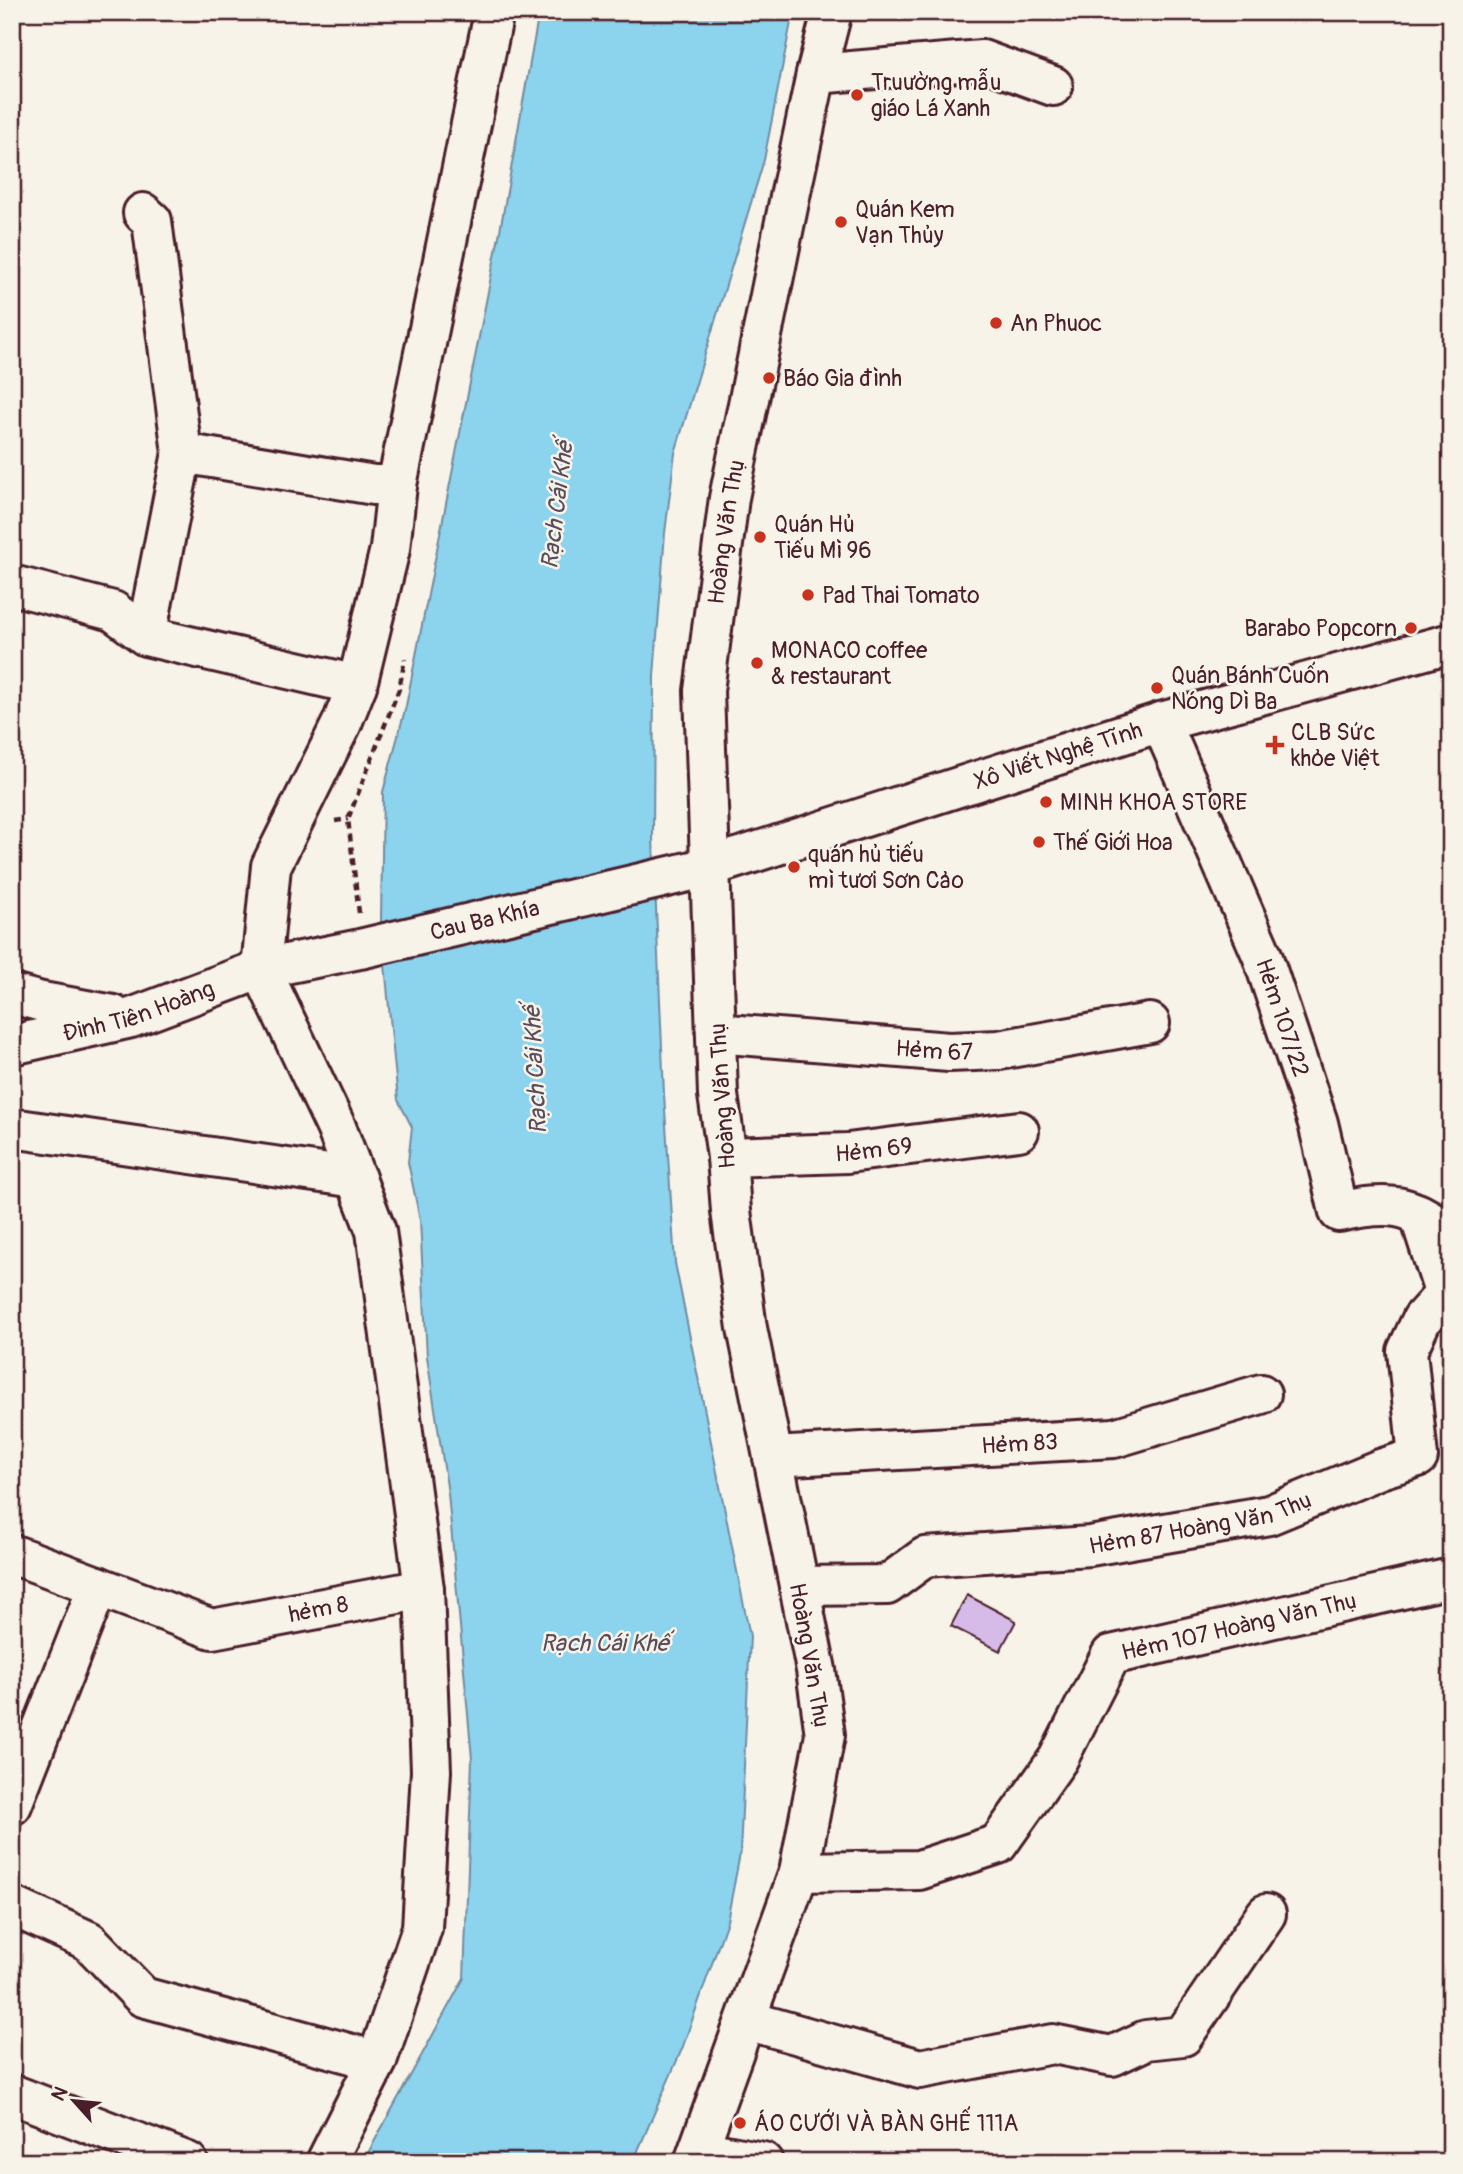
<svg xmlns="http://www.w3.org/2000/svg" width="1463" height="2174" font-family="Pangolin,sans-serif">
<rect width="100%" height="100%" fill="#f7f3e8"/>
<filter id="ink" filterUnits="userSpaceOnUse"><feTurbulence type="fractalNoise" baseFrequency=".0143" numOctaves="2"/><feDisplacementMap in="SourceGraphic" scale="14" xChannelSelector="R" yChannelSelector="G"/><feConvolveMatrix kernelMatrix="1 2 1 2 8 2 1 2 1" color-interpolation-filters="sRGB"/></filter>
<g filter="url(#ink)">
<path fill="#8cd3ee" stroke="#728ba0" stroke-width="2" d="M 539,12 L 793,12 L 764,160 L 675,453 L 665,533 L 654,676 L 653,838 L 664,1094 L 675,1263 L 750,1636 L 740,1854 L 727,1921 L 682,2049 L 633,2162 L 363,2162 L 464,1978 L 472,1759 L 448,1493 L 427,1357 L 420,1220 L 408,1162 L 412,1127 L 398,1100 L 389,1008 L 381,920 L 383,792 L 406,706 L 500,231 Z"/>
<path fill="#d6bae8" stroke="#4a1f2b" stroke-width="2" d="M 967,1595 L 1016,1621 L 1000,1651 L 951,1626 Z"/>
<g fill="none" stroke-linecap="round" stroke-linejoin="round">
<g stroke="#4a1f2b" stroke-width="44">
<g id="minor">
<path d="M 816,74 L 982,60 L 1053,86"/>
<path d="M 143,213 L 152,221 L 182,453 L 374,485 L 397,485"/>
<path d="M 12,585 L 113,611 L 146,636 L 357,685"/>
<path d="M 146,636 L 182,453"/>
<path id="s1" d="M 1161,722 L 1262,955 L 1318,1123 L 1339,1212 C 1390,1201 1408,1203 1451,1234"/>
<path d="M 12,994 L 42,1002 L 113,1015"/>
<path id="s2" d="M 716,1033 L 949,1052 L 999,1050 L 1150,1023"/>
<path id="s3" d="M 12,1045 L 131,1018 L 261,969 L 360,949 L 709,867 L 1161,722 L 1451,643"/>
<path d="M 12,1128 L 356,1178"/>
<path id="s4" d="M 727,1157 L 848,1153 L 1019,1131"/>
<path d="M 1419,1214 L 1444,1292"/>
<path id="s5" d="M 773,1457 L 1114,1438 L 1261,1394"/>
<path id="s6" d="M 12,1554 L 212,1629 L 424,1589"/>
<path id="s7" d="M 799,1586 L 887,1585 L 925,1557 L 1090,1546 L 1269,1515 L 1380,1469 L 1418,1457 L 1407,1351 L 1422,1319 L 1451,1287"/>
<path d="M 12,1805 L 98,1586"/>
<path id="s8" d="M 799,1872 L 919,1870 L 998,1844 L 1058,1759 L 1111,1655 L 1451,1578"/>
<path d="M 12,1906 L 89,1941 L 143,1997 L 377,2061"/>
<path d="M 746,2020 L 920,2069 L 1053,2044 L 1112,2056 L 1146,2040 L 1183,2036 L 1266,1914"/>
<path d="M 12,2094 L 188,2162"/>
<path d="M 699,2150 L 763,2162"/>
<path d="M 326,2162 L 377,2061 L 422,1928 L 431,1771 L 424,1589 L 376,1231 L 336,1127 L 261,969 L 271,866 L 342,723 L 357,685 L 390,549 L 397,485 L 494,12"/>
<path id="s9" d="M 694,2162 L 799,1872 L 825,1735 L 816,1670 L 747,1328 L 731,1211 L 727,1157 L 718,1095 L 704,691 L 729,498 L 791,192 L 816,74 L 832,12"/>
</g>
</g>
<g stroke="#4a1f2b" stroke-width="4.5" stroke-dasharray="7 5" stroke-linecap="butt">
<path d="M 335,821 L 348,819"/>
<path d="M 359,913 L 348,819 L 399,689 L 405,659"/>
</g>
<use href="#minor" stroke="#f7f3e8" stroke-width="38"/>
</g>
</g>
<g fill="#c8321e" stroke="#f7f3e8" stroke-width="2.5">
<circle cx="857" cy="95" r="7"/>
<circle cx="841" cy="222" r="7"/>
<circle cx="996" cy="323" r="7"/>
<circle cx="769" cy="378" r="7"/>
<circle cx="760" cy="537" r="7"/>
<circle cx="808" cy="595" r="7"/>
<circle cx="1411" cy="628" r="7"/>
<circle cx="757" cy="663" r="7"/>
<circle cx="1157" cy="688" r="7"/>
<path d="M1271.5 734.5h7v7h7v7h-7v7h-7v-7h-7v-7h7z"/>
<circle cx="1046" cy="802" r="7"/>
<circle cx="1039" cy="842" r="7"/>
<circle cx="794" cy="867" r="7"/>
<circle cx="740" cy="2123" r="7"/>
</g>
<g text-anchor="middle" stroke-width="5" stroke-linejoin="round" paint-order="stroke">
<g font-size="23" fill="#4a1f2b" stroke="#f7f3e8" text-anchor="start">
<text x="871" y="90">Truường mẫu<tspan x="871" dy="26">giáo Lá Xanh</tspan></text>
<text x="855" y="217">Quán Kem<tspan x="855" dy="26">Vạn Thủy</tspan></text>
<text x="1010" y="331">An Phuoc</text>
<text x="783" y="386">Báo Gia đình</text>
<text x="774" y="532">Quán Hủ<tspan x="774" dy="26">Tiếu Mì 96</tspan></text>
<text x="822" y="603">Pad Thai Tomato</text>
<text x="1397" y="636" text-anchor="end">Barabo Popcorn</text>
<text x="771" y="658">MONACO coffee<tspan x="771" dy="26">&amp; restaurant</tspan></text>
<text x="1171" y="683">Quán Bánh Cuốn<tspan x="1171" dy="26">Nóng Dì Ba</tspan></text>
<text x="1291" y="740">CLB Sức<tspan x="1291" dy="26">khỏe Việt</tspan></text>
<text x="1060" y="810">MINH KHOA STORE</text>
<text x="1053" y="850">Thế Giới Hoa</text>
<text x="808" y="862">quán hủ tiếu<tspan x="808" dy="26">mì tươi Sơn Cảo</tspan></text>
<text x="754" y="2131">ÁO CƯỚI VÀ BÀN GHẾ 111A</text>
</g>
<g font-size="23" fill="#4a1f2b" stroke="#f7f3e8">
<text dy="8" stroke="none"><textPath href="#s9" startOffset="1662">Hoàng Văn Thụ</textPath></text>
<text dy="8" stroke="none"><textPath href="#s3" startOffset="1087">Xô Viết Nghệ Tĩnh</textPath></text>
<text dy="8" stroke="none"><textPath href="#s3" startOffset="490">Cau Ba Khía</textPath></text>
<text dy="8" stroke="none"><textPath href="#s3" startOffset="131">Đinh Tiên Hoàng</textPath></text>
<text dy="8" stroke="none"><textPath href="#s1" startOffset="320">Hẻm 107/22</textPath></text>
<text dy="8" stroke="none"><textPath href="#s2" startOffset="219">Hẻm 67</textPath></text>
<text transform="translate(722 1096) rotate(-94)" y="8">Hoàng Văn Thụ</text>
<text dy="8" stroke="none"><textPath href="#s4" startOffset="147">Hẻm 69</textPath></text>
<text dy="8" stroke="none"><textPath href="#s5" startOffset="247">Hẻm 83</textPath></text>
<text dy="8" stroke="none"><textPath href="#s7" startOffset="413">Hẻm 87 Hoàng Văn Thụ</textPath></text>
<text dy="8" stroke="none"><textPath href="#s6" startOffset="322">hẻm 8</textPath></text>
<text dy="8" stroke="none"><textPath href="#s8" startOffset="555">Hẻm 107 Hoàng Văn Thụ</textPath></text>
<text transform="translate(810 1655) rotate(80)" y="8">Hoàng Văn Thụ</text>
</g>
<g font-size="24" font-style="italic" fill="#5a4c5c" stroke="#f7f3e8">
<text transform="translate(557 505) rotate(-83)" y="8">Rạch Cái Khế</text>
<text transform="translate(535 1070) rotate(-93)" y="8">Rạch Cái Khế</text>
<text x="605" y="1651">Rạch Cái Khế</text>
</g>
</g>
<rect width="1463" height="2174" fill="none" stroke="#f7f3e8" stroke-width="42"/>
<rect x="21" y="21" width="1421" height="2132" fill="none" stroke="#4a1f2b" stroke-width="2.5" filter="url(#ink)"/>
<g transform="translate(74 2101) rotate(297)" stroke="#f7f3e8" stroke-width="5" paint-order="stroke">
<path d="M0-5L12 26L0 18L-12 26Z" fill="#4a1f2b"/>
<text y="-10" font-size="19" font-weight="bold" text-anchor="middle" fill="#4a1f2b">N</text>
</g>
</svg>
